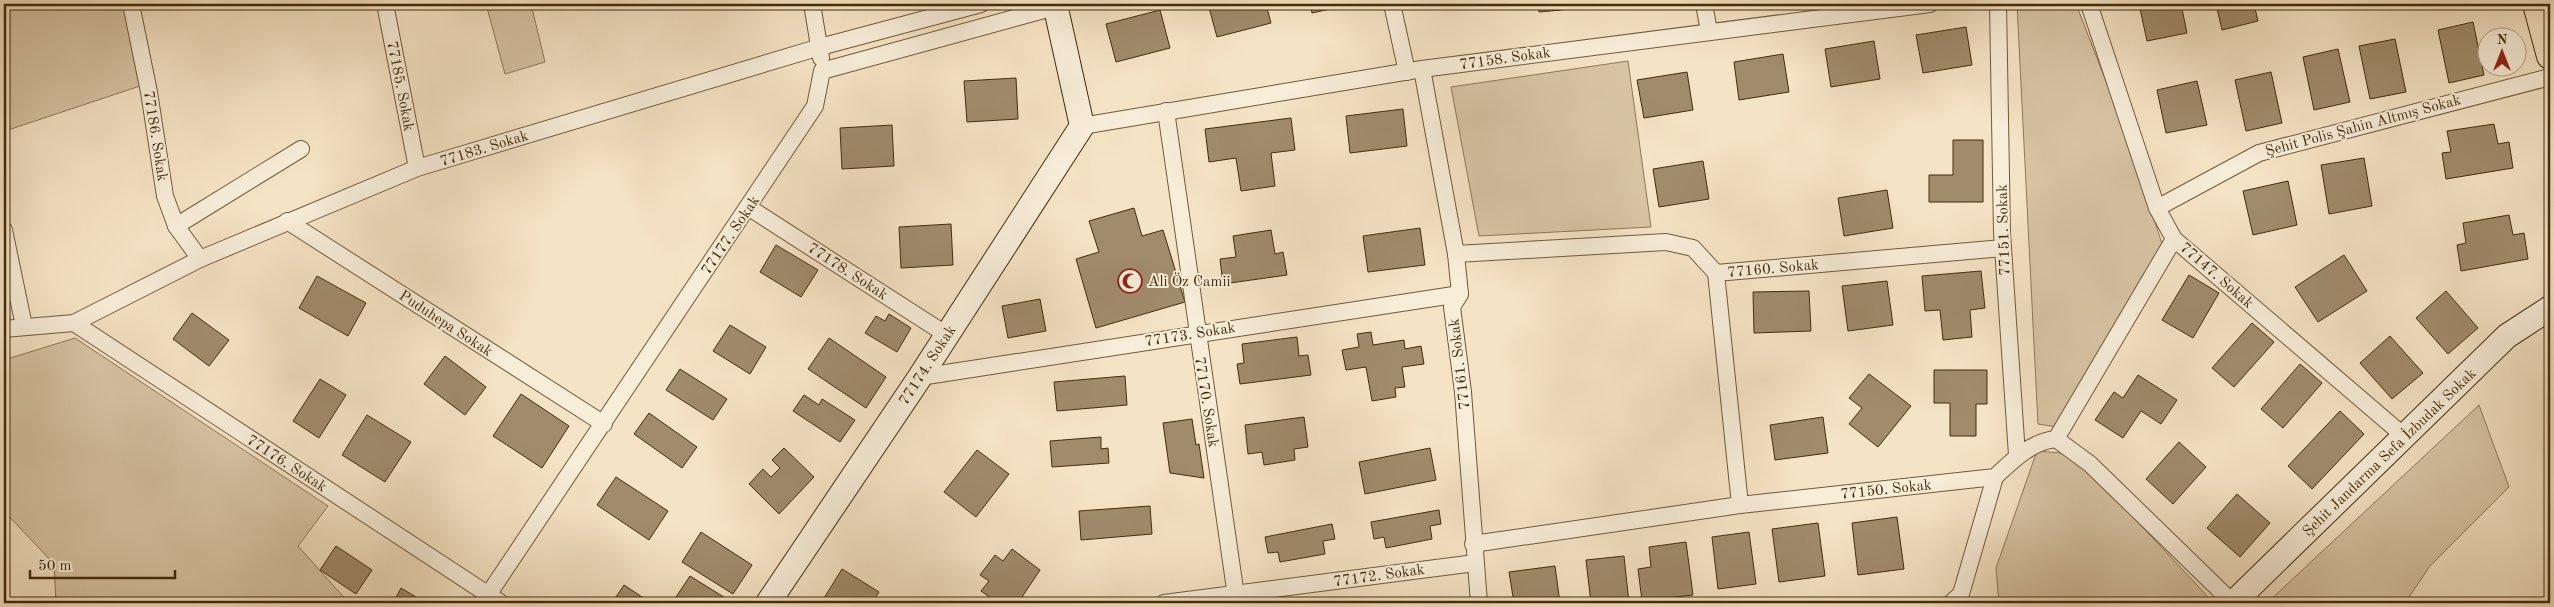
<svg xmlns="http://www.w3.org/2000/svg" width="2554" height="607" font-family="'Old Standard TT',serif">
<rect width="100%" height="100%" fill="#f5e3c5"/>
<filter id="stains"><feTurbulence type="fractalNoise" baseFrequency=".004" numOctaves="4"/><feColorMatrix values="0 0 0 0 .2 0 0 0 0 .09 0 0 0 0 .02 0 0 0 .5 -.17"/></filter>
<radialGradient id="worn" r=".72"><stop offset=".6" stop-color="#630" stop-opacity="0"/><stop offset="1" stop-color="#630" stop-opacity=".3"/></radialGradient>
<g fill="#d7c4a5" stroke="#8d7858">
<path d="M 4,4 L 137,4 L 149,83 L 8,130 L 4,100 Z"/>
<path d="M 486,4 L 531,4 L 545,62 L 505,74 Z"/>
<path d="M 2017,4 L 2076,4 L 2128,138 L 2162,244 L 2057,427 L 2038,424 Z"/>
<path d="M 1628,61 L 1651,227 L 1479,236 L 1451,87 Z"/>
<path d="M 75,338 L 328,506 L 298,546 L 349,603 L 56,603 L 54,564 L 4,511 L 4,360 Z"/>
<path d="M 2479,405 L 2509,487 L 2430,566 L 2405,603 L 2267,603 Z"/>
<path d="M 2037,451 L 2074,454 L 2211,600 L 2208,603 L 1999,603 L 1996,568 Z"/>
</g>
<g fill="#a08b6c" stroke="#432c0b">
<path d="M 1208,4 L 1266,4 L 1271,23 L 1217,37 Z"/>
<path d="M 1310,4 L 1352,4 L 1312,13 Z"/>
<path d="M 1538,4 L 1605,4 L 1605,6 L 1539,12 Z"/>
<path d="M 2139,4 L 2181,4 L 2187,33 L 2147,41 Z"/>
<path d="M 2216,4 L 2254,4 L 2258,21 L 2222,30 Z"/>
<path d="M 2287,4 L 2311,4 L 2289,9 Z"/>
<path d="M 1160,10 L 1170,48 L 1116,62 L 1106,24 Z"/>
<path d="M 2473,22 L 2484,75 L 2449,83 L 2438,30 Z"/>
<path d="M 1966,27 L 1972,65 L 1923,73 L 1916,35 Z"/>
<path d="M 2395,39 L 2406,92 L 2370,99 L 2359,46 Z"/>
<path d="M 1874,41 L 1880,79 L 1831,87 L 1825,49 Z"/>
<path d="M 2338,49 L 2350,102 L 2314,110 L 2303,57 Z"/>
<path d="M 1783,54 L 1789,92 L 1739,100 L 1734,62 Z"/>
<path d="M 1687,72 L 1693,110 L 1644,118 L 1637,80 Z"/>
<path d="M 2271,72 L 2282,123 L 2246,131 L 2235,80 Z"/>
<path d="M 1016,78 L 1018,119 L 967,122 L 964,81 Z"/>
<path d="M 2197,81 L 2207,125 L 2166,133 L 2157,90 Z"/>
<path d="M 1403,109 L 1407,146 L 1350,153 L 1346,116 Z"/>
<path d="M 1291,118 L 1295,150 L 1271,153 L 1275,186 L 1241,191 L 1236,158 L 1209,162 L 1205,129 Z"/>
<path d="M 2494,124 L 2498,144 L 2509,142 L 2513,168 L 2446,179 L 2442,153 L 2451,152 L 2447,131 Z"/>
<path d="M 892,125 L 894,166 L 842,169 L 840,128 Z"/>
<path d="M 1953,140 L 1983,140 L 1983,202 L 1929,202 L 1929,175 L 1953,175 Z"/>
<path d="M 2364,158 L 2372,206 L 2329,214 L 2321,165 Z"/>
<path d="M 1703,161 L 1709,199 L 1659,207 L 1653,169 Z"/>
<path d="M 2288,181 L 2297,225 L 2253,235 L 2243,191 Z"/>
<path d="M 1887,190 L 1893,228 L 1844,236 L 1838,198 Z"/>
<path d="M 1134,208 L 1142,236 L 1163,230 L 1185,302 L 1096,328 L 1076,259 L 1099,252 L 1089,221 Z"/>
<path d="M 2509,215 L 2513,235 L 2524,233 L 2528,259 L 2461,271 L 2457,245 L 2466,243 L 2463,223 Z"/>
<path d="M 951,224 L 953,265 L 901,268 L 899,227 Z"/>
<path d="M 1420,228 L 1425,265 L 1368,272 L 1363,236 Z"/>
<path d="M 1271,230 L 1275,254 L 1283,252 L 1287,275 L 1223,284 L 1220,259 L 1236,257 L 1233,236 Z"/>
<path d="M 776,245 L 818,270 L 801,297 L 760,272 Z"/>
<path d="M 2344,255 L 2367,291 L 2318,322 L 2295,287 Z"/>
<path d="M 1981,271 L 1985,308 L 1970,310 L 1972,337 L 1943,340 L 1940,310 L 1925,311 L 1922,276 Z"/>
<path d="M 2189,275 L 2219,293 L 2193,338 L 2162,320 Z"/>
<path d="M 317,276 L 366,303 L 348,336 L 299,308 Z"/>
<path d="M 1887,281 L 1893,325 L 1848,331 L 1842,286 Z"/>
<path d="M 1809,291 L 1811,331 L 1754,333 L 1753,292 Z"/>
<path d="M 2446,291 L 2478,328 L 2448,354 L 2416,318 Z"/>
<path d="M 1040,299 L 1046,331 L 1008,338 L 1002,306 Z"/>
<path d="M 192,313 L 229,340 L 209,366 L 173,339 Z"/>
<path d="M 889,314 L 911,328 L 897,352 L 865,333 L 876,316 L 885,321 Z"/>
<path d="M 2252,323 L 2274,342 L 2234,387 L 2212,368 Z"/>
<path d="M 730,325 L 766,347 L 750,374 L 713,351 Z"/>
<path d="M 1371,332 L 1373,345 L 1404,340 L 1405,349 L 1421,346 L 1424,364 L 1402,367 L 1405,387 L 1395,388 L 1396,397 L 1372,401 L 1366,367 L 1346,370 L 1342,350 L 1359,347 L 1357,334 Z"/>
<path d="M 2390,336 L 2423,373 L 2392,399 L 2360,363 Z"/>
<path d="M 1297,337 L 1299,356 L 1308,355 L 1311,375 L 1240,384 L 1237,364 L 1244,363 L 1242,344 Z"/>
<path d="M 829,338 L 886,377 L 866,408 L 808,369 Z"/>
<path d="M 445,356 L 486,387 L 465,415 L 424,384 Z"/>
<path d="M 2300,364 L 2322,383 L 2283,428 L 2261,409 Z"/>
<path d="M 680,369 L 727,399 L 713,420 L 666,390 Z"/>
<path d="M 1934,370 L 1987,370 L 1987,404 L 1976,404 L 1976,436 L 1950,436 L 1950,403 L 1934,403 Z"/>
<path d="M 1869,374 L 1911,406 L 1878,447 L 1849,424 L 1862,408 L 1849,398 Z"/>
<path d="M 2138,375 L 2177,400 L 2161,424 L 2141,411 L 2123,438 L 2095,420 L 2114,392 L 2123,398 Z"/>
<path d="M 1125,376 L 1127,405 L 1057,411 L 1054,382 Z"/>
<path d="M 320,379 L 346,395 L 319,438 L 293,421 Z"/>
<path d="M 521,394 L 569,426 L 542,468 L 493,436 Z"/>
<path d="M 804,395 L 819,405 L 822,399 L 855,420 L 840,442 L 793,411 Z"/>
<path d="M 2340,411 L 2364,434 L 2312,489 L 2288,466 Z"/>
<path d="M 649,413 L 697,447 L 682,468 L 634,434 Z"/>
<path d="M 367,415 L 411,442 L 385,482 L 342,455 Z"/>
<path d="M 1304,417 L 1308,447 L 1294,449 L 1295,460 L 1264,465 L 1262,452 L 1248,454 L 1245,425 Z"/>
<path d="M 1823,417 L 1828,453 L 1775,460 L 1770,425 Z"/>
<path d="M 1192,419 L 1196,445 L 1199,444 L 1204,478 L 1170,473 L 1163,423 Z"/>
<path d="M 1101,437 L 1101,449 L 1108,448 L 1109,463 L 1052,467 L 1050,441 Z"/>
<path d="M 2179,442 L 2206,467 L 2173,504 L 2146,479 Z"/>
<path d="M 784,448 L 814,477 L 779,514 L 749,484 L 763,469 L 771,477 L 780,468 L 772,460 Z"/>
<path d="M 1430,448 L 1436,480 L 1365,494 L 1359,462 Z"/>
<path d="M 977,450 L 1009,474 L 976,517 L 944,492 Z"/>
<path d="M 616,477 L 668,511 L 649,540 L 597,505 Z"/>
<path d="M 2237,494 L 2270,523 L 2240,557 L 2207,528 Z"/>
<path d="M 1150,506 L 1152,534 L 1081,540 L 1079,511 Z"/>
<path d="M 1439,510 L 1441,524 L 1430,526 L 1432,539 L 1386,548 L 1384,537 L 1374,539 L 1371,522 Z"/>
<path d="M 1897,517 L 1904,569 L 1858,575 L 1852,523 Z"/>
<path d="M 1818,523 L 1825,576 L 1779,582 L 1772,529 Z"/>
<path d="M 1332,524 L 1335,539 L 1323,541 L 1325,554 L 1280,562 L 1278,552 L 1268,553 L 1265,537 Z"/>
<path d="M 701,532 L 752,565 L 733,594 L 682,562 Z"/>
<path d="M 1749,532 L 1756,584 L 1718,589 L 1712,537 Z"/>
<path d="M 1686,542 L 1693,595 L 1642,601 L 1638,569 L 1651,567 L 1649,547 Z"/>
<path d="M 336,546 L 372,570 L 356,594 L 320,570 Z"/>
<path d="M 1012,549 L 1040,570 L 1018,603 L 998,603 L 981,591 L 989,581 L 980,575 L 995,555 L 1003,561 Z"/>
<path d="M 1624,556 L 1629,603 L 1591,603 L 1586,560 Z"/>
<path d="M 1555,566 L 1560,603 L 1514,603 L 1509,572 Z"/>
<path d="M 842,569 L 879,592 L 872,603 L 821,603 Z"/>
<path d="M 690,576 L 727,599 L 724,603 L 672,603 Z"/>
<path d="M 624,585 L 651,603 L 612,603 Z"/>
<path d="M 401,588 L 416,597 L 412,603 L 393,603 Z"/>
</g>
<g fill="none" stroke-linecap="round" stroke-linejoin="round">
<g stroke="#705a3a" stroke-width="18">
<g id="street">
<path d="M 131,4 L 149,92 L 165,196 L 176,226 L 200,259"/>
<path d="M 385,4 L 417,168"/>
<path d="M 812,4 L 821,58"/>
<path d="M 1392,4 L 1407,72"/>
<path d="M 1704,4 L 1709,31"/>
<path d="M 1998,4 L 2002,233 L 2017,455"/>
<path d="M 2089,4 L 2157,208 L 2174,239 L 2404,436"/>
<path d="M 1422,69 L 1456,254 L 1460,294 L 1452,307 L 1463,392 L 1479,603"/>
<path d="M 1166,111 L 1237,603"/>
<path d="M 1082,126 L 1422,69 L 1930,4"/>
<path d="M 748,207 L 947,335"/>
<path d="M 2157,208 L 2259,153 L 2550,77"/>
<path d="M 287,221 L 604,424"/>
<path d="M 176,226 L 301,149"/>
<path d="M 4,230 L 24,326"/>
<path d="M 1456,254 L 1666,242 L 1693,248 L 1716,273"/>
<path d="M 74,323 L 501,603"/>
<path d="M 4,329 L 74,323 L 200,259 L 417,168 L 820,47 L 981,4"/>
<path d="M 920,377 L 1460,294"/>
<path d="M 2056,439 L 2090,464 L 2233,603"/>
<path d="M 1740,505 L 1716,273 L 2003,248"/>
<path d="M 1473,544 L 1740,505 L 1995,477 C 2012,461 2032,441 2056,439 L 2174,239"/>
<path d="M 488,595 L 815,106 L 822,71 L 1055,7"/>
<path d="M 1164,603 L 1475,563"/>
<path d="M 1951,603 L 1961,594 L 1995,477"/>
</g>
</g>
<g stroke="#432c0b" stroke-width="26">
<g id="secondary">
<path d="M 768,603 L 918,380 L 1082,126 L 1055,4"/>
<path d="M 2233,603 L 2507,336 L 2550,308"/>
</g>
</g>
<g stroke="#432c0b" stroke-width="28">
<path id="primary" d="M 2536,4 L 2550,56"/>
</g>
<use href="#street" stroke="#f8edd9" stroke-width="16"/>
<use href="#secondary" stroke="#f8edd9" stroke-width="24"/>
<use href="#primary" stroke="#f5e3c5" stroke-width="26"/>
</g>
<defs>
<g id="mosque-ring" transform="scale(1.25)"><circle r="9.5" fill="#f8edd9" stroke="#8f2418" stroke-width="1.5"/><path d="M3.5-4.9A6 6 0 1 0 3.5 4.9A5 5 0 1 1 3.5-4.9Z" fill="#8f2418"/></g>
</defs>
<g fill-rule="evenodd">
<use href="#mosque-ring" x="1130" y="281"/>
</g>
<g text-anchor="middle" stroke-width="4" stroke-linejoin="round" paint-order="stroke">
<g font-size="15" fill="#432c0b" stroke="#f8edd9">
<text transform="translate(1505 58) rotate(-8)" y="5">77158. Sokak</text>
<text transform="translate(401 86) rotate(79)" y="5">77185. Sokak</text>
<text transform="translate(2363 125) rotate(-15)" y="5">Şehit Polis Şahin Altmış Sokak</text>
<text transform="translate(156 136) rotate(81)" y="5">77186. Sokak</text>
<text transform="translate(484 148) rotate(-17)" y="5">77183. Sokak</text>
<text transform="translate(2003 230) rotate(-92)" y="5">77151. Sokak</text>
<text transform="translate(730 235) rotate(-56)" y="5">77177. Sokak</text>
<text transform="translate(1773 268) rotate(-5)" y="5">77160. Sokak</text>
<text transform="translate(848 271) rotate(33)" y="5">77178. Sokak</text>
<text transform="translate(2217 275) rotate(41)" y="5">77147. Sokak</text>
<text transform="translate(446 323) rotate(33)" y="5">Puduhepa Sokak</text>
<text transform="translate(1190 334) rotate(-9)" y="5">77173. Sokak</text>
<text transform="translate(1459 364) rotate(-97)" y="5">77161. Sokak</text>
<text transform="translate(927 365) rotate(-57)" y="5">77174. Sokak</text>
<text transform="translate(1207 402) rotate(81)" y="5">77170. Sokak</text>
<text transform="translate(2389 452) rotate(-44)" y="5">Şehit Jandarma Sefa İzbudak Sokak</text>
<text transform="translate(287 463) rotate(33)" y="5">77176. Sokak</text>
<text transform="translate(1886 489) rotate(-6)" y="5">77150. Sokak</text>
<text transform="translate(1379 575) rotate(-8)" y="5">77172. Sokak</text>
</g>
<g font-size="15" fill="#432c0b" stroke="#f8edd9" text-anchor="start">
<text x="1148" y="286">Ali Öz Camii</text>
</g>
</g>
<rect width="2554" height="607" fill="none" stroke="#f5e3c5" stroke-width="20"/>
<rect x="5" y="5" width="2544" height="597" fill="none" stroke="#432c0b" stroke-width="2.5"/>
<rect x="10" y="10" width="2534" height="587" fill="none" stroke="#432c0b"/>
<g transform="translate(2502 52)"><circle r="24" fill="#f8edd9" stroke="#b0a087"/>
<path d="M0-4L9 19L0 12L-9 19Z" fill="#8f2418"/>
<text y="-8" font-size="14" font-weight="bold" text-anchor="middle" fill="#432c0b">N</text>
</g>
<path d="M30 570v8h145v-8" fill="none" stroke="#432c0b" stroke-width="2.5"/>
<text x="38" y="570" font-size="15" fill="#432c0b" stroke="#f8edd9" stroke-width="4" paint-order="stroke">50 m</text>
<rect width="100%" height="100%" filter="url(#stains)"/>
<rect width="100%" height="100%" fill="url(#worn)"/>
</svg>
